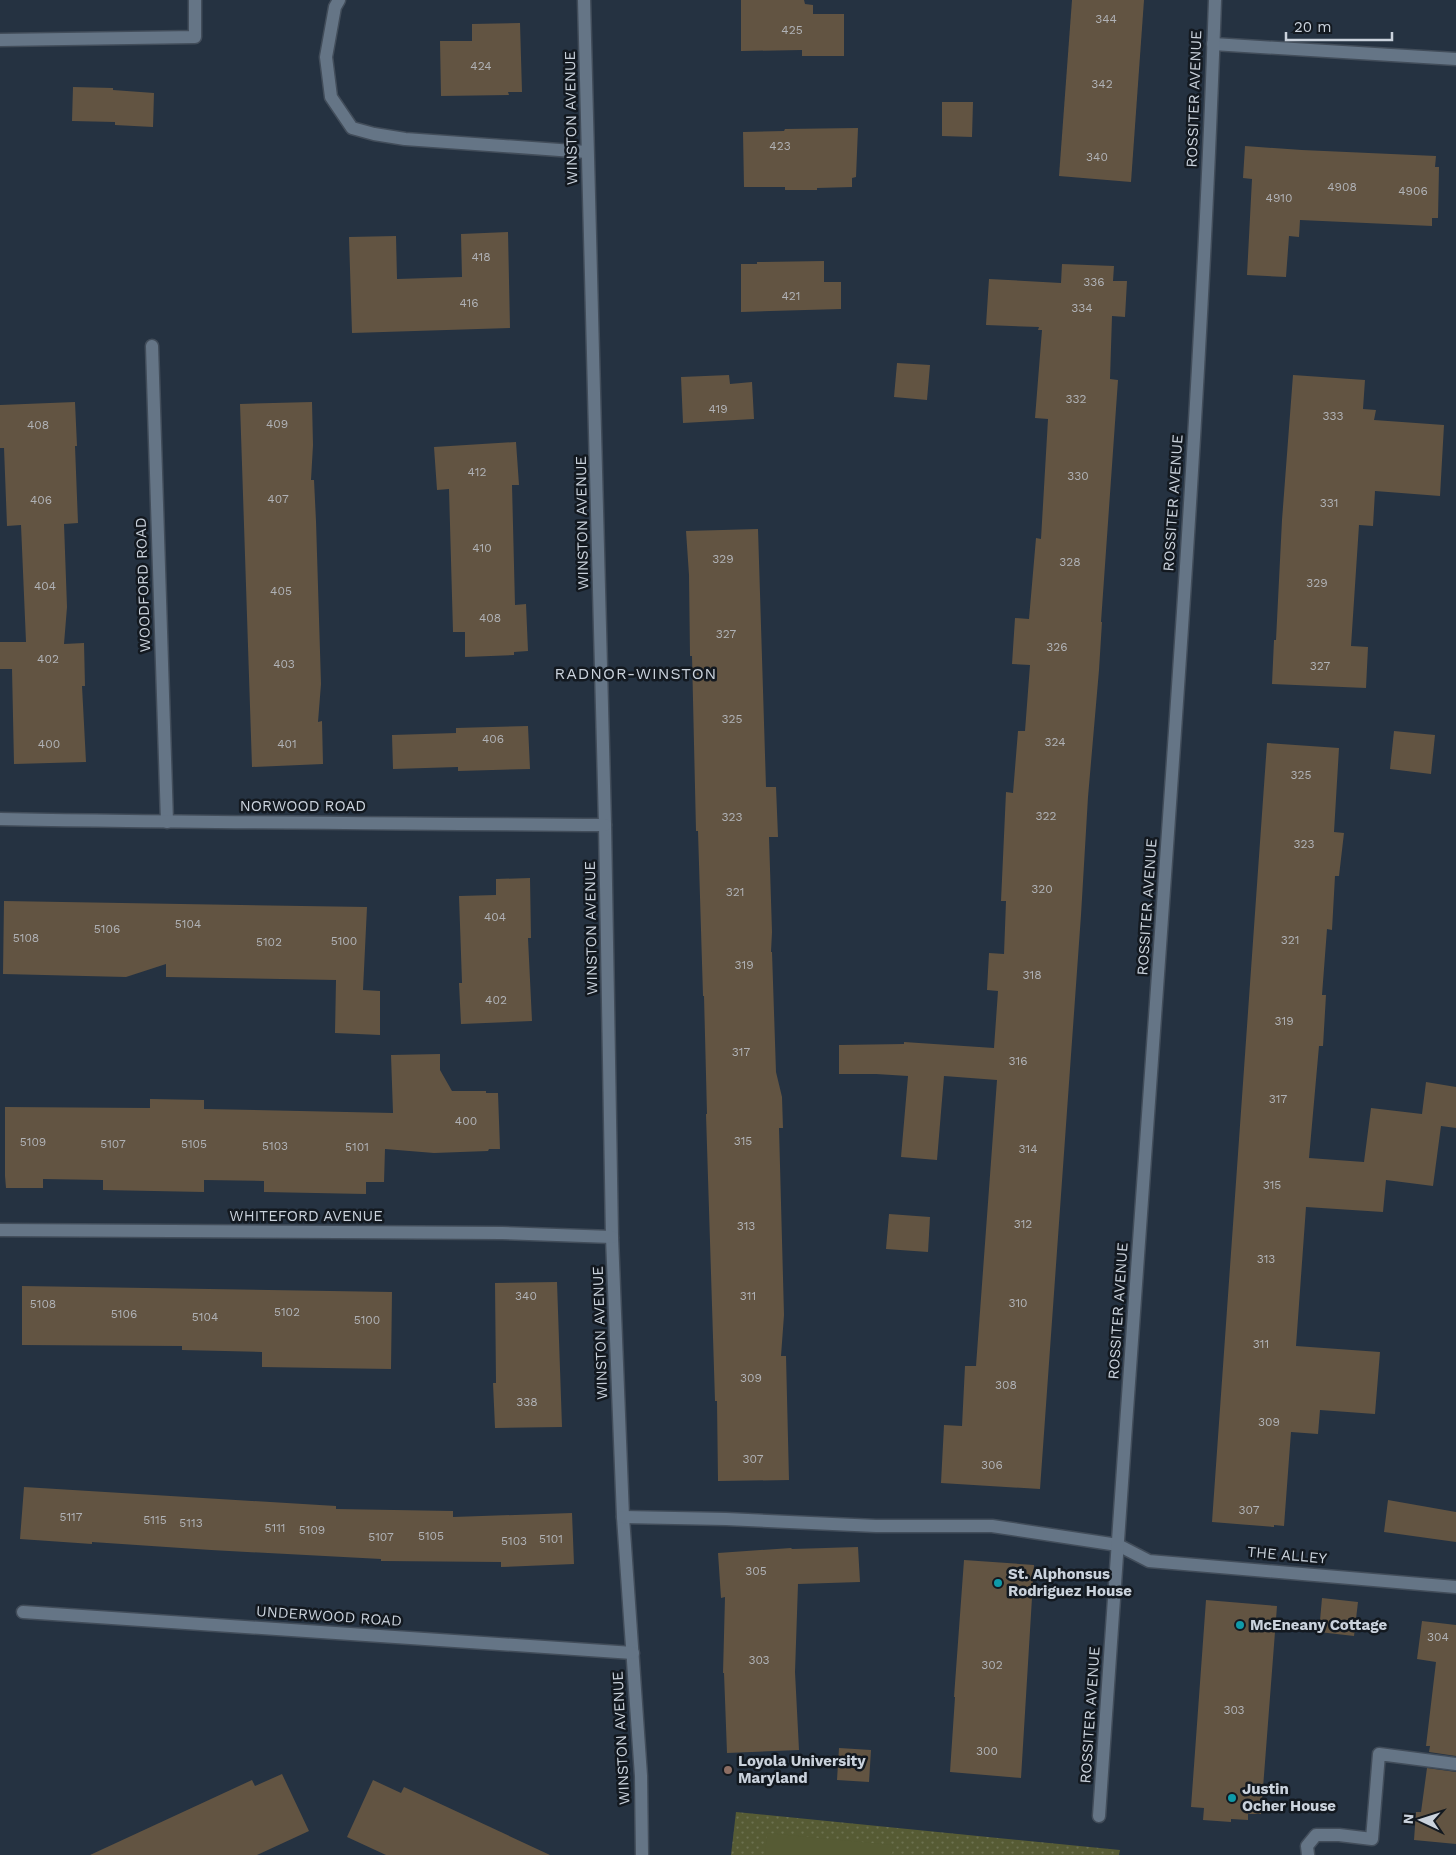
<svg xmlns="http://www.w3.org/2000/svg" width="1456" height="1855" font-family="'Work Sans',sans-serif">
<defs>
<pattern id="park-dots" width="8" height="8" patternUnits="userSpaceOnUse" patternTransform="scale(1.25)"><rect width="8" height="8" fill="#565b34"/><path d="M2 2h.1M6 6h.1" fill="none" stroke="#6d7251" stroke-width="1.8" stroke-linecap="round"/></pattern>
</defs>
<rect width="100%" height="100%" fill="#253241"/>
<path fill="url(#park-dots)" d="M 736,1812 L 1120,1850 L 1119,1855 L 731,1855 Z"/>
<path fill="#565b34" d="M 767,1833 L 893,1845 L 892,1855 L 765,1855 Z"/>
<g fill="#625442">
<path d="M 741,0 L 804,0 L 805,4 L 813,5 L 813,14 L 844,14 L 844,56 L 802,56 L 802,50 L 741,51 Z"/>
<path d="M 1072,0 L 1144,0 L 1131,182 L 1059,176 Z"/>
<path d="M 520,23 L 522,92 L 508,92 L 509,95 L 441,96 L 440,41 L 472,41 L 472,24 Z"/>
<path d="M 73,87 L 113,88 L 113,90 L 154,93 L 153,127 L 115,125 L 115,122 L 72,121 Z"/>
<path d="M 942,102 L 973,102 L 972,137 L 942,136 Z"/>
<path d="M 858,128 L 856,177 L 852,178 L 852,187 L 817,188 L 817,190 L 785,190 L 785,187 L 744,187 L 743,132 L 784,131 L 785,129 Z"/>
<path d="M 1245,146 L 1302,150 L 1436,156 L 1435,167 L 1439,167 L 1438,218 L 1432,218 L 1432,226 L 1300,220 L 1299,237 L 1289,236 L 1286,277 L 1247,275 L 1252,179 L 1243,178 Z"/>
<path d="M 508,232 L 510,328 L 352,333 L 349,237 L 396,236 L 397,279 L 462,277 L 461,234 Z"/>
<path d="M 824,261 L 824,282 L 841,282 L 841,309 L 741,312 L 741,264 L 757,264 L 757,262 Z"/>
<path d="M 1062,264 L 1114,266 L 1113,281 L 1127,281 L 1125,317 L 1112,316 L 1110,379 L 1118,380 L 1101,622 L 1102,622 L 1099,670 L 1088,797 L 1081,915 L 1040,1489 L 941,1483 L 944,1425 L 962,1426 L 965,1366 L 976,1366 L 997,1080 L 944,1076 L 937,1160 L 901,1157 L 908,1076 L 876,1074 L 839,1074 L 839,1045 L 904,1044 L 904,1042 L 994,1048 L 998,991 L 987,990 L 989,953 L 1004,954 L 1006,901 L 1001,901 L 1006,792 L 1013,793 L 1018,731 L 1025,731 L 1030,665 L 1012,664 L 1015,618 L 1029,619 L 1036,538 L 1041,539 L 1048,419 L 1035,418 L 1042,330 L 1038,330 L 1039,327 L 986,325 L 989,279 L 1061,283 Z"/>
<path d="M 897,363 L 930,365 L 927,400 L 894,397 Z"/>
<path d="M 729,375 L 730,384 L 752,382 L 754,419 L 683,423 L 681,377 Z"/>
<path d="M 1293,375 L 1365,380 L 1363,409 L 1376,410 L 1374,420 L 1444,425 L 1440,496 L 1375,491 L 1373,526 L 1359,525 L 1351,646 L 1368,647 L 1366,688 L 1272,684 L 1274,640 L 1276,640 L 1282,520 Z"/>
<path d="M 75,402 L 77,446 L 75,446 L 78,523 L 64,524 L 67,607 L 64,644 L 84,643 L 85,686 L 82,686 L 86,762 L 14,764 L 12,669 L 0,669 L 0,642 L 26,642 L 21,525 L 7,526 L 4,448 L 0,448 L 0,405 Z"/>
<path d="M 312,402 L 313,445 L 311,480 L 314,480 L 316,521 L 321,684 L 318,722 L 322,721 L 323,764 L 252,767 L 240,404 Z"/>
<path d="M 516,442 L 519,485 L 512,485 L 515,605 L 526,604 L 528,651 L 514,652 L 514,655 L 465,657 L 465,632 L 453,632 L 449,489 L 437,490 L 434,447 Z"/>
<path d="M 758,529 L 766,787 L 776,787 L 778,837 L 769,837 L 772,932 L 771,952 L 772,952 L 776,1072 L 782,1097 L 783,1128 L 779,1128 L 784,1315 L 781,1356 L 786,1356 L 789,1480 L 718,1481 L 717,1401 L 715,1401 L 706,1114 L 707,1114 L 704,996 L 703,996 L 698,831 L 696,831 L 692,656 L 690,656 L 689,575 L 686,531 Z"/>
<path d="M 528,726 L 530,769 L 458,771 L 458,767 L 393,769 L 392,735 L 456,733 L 456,728 Z"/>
<path d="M 1394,731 L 1435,735 L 1431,774 L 1390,769 Z"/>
<path d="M 1267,743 L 1339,748 L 1334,832 L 1344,833 L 1339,876 L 1335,876 L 1332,930 L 1327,929 L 1322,995 L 1326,995 L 1323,1046 L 1319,1046 L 1309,1158 L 1364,1162 L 1371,1108 L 1422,1114 L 1426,1082 L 1456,1087 L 1456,1128 L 1441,1126 L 1433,1186 L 1386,1180 L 1383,1212 L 1306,1207 L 1296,1346 L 1380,1352 L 1375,1414 L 1320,1410 L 1318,1434 L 1291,1432 L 1284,1526 L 1274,1525 L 1274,1527 L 1212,1522 Z"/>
<path d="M 530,878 L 531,938 L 528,938 L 532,1021 L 461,1024 L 459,983 L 462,983 L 459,896 L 496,895 L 496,879 Z"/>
<path d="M 4,901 L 367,907 L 363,990 L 380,991 L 380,1035 L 335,1033 L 336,980 L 166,977 L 166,964 L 126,977 L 3,974 Z"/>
<path d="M 440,1054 L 440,1070 L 452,1091 L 486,1091 L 486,1093 L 498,1093 L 500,1149 L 489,1149 L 488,1151 L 434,1153 L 385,1149 L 384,1182 L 366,1182 L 366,1194 L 264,1192 L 264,1181 L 204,1180 L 204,1192 L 103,1190 L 103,1180 L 43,1179 L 43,1188 L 6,1188 L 5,1176 L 5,1107 L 150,1108 L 150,1099 L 204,1100 L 204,1109 L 393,1113 L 391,1055 Z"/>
<path d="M 889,1214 L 930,1217 L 928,1252 L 886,1249 Z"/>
<path d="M 557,1282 L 562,1427 L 495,1428 L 493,1383 L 496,1383 L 495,1283 Z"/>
<path d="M 22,1286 L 392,1292 L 391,1369 L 262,1367 L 262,1352 L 182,1350 L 182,1346 L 22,1345 Z"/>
<path d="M 24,1487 L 336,1506 L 336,1509 L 453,1511 L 453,1517 L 572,1513 L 574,1564 L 501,1567 L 501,1562 L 381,1561 L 381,1559 L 211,1550 L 92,1542 L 92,1544 L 20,1539 Z"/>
<path d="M 1388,1500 L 1456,1512 L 1456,1542 L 1384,1532 Z"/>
<path d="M 858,1547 L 860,1582 L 798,1584 L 795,1672 L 799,1750 L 727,1753 L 724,1673 L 723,1673 L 725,1597 L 721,1598 L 718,1553 L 791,1548 L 792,1549 Z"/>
<path d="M 964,1560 L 1034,1565 L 1021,1778 L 950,1772 L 955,1697 L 954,1697 Z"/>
<path d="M 1322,1598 L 1358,1602 L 1354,1636 L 1319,1632 Z"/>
<path d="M 1206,1600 L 1277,1606 L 1261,1814 L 1248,1814 L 1248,1820 L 1231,1819 L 1231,1822 L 1203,1820 L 1204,1808 L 1191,1807 Z"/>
<path d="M 1422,1621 L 1456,1625 L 1456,1756 L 1429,1752 L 1430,1746 L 1426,1746 L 1436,1662 L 1417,1659 Z"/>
<path d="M 839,1748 L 871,1750 L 869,1782 L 837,1780 Z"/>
<path d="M 1427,1768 L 1456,1772 L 1456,1844 L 1414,1840 L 1416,1812 L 1421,1812 Z"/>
<path d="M 282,1774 L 309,1831 L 257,1855 L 90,1855 L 252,1780 L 255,1786 Z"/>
<path d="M 373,1780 L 401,1793 L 404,1787 L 550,1855 L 386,1855 L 347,1837 Z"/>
</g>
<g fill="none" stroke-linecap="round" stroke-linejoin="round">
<g stroke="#424d5a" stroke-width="15">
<g id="minor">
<path d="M 339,0 L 335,7 L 326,57 L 331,97 L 352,128 L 374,134 L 405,139 L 587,152"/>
<path d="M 584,0 L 605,825 L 612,1237 L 623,1517 L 641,1776 L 642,1855"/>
<path d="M 0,40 L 195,37 L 195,0"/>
<path d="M 1213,44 L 1456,59"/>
<path d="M 152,346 L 167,822"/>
<path d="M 0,819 C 202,823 404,823 605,825"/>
<path d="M 0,1230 L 502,1233 L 612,1237"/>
<path d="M 623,1517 L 726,1519 L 876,1526 L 992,1526 L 1118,1545 L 1149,1561 L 1456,1587"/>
<path d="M 23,1612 L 633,1653"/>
<path d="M 1099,1816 C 1117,1564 1133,1311 1152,1059 C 1177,706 1203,353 1215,0"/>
<path d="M 1308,1855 L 1307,1846 L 1316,1835 L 1339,1835 L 1372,1839 L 1379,1754 L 1456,1764"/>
</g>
</g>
<use href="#minor" stroke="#657586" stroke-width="12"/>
</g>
<g fill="#0f9aa8" stroke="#131920" stroke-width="2">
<circle cx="998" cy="1583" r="5"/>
<circle cx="1240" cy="1625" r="5"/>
<circle cx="1232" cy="1798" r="5"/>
</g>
<circle fill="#8d6e63" stroke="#131920" stroke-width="2" cx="728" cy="1770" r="5"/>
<g text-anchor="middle" stroke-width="5" stroke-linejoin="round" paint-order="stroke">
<g font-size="12" fill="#b0b2b6">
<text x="1106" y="23">344</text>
<text x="792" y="34">425</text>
<text x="481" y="70">424</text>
<text x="1102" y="88">342</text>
<text x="780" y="150">423</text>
<text x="1097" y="161">340</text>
<text x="1342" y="191">4908</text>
<text x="1413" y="195">4906</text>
<text x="1279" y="202">4910</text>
<text x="481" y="261">418</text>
<text x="1094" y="286">336</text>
<text x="791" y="300">421</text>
<text x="469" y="307">416</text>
<text x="1082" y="312">334</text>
<text x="1076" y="403">332</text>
<text x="718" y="413">419</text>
<text x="1333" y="420">333</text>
<text x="277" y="428">409</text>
<text x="38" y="429">408</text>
<text x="477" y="476">412</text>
<text x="1078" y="480">330</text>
<text x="278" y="503">407</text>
<text x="41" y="504">406</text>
<text x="1329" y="507">331</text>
<text x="482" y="552">410</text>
<text x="723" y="563">329</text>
<text x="1070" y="566">328</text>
<text x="1317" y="587">329</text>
<text x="45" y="590">404</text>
<text x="281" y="595">405</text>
<text x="490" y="622">408</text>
<text x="726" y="638">327</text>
<text x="1057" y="651">326</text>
<text x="48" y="663">402</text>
<text x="284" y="668">403</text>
<text x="1320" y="670">327</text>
<text x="732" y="723">325</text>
<text x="493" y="743">406</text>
<text x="1055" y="746">324</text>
<text x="49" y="748">400</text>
<text x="287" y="748">401</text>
<text x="1301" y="779">325</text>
<text x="1046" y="820">322</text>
<text x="732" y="821">323</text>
<text x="1304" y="848">323</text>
<text x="1042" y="893">320</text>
<text x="735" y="896">321</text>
<text x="495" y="921">404</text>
<text x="188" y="928">5104</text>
<text x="107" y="933">5106</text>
<text x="26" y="942">5108</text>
<text x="1290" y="944">321</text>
<text x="344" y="945">5100</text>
<text x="269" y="946">5102</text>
<text x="744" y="969">319</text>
<text x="1032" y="979">318</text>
<text x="496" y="1004">402</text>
<text x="1284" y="1025">319</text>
<text x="741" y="1056">317</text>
<text x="1018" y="1065">316</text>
<text x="1278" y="1103">317</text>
<text x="466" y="1125">400</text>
<text x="743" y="1145">315</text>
<text x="33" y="1146">5109</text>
<text x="113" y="1148">5107</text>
<text x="194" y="1148">5105</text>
<text x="275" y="1150">5103</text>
<text x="357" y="1151">5101</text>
<text x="1028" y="1153">314</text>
<text x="1272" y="1189">315</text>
<text x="1023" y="1228">312</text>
<text x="746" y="1230">313</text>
<text x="1266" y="1263">313</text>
<text x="526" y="1300">340</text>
<text x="748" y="1300">311</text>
<text x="1018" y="1307">310</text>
<text x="43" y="1308">5108</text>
<text x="287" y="1316">5102</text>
<text x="124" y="1318">5106</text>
<text x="205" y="1321">5104</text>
<text x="367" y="1324">5100</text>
<text x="1261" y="1348">311</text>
<text x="751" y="1382">309</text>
<text x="1006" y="1389">308</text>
<text x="527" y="1406">338</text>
<text x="1269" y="1426">309</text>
<text x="753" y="1463">307</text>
<text x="992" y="1469">306</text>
<text x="1249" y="1514">307</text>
<text x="71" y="1521">5117</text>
<text x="155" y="1524">5115</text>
<text x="191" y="1527">5113</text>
<text x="275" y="1532">5111</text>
<text x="312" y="1534">5109</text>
<text x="431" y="1540">5105</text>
<text x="381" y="1541">5107</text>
<text x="551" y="1543">5101</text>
<text x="514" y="1545">5103</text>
<text x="756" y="1575">305</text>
<text x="1438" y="1641">304</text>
<text x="759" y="1664">303</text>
<text x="992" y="1669">302</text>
<text x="1234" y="1714">303</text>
<text x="987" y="1755">300</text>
</g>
<g font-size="15" fill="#cad2dc" stroke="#131920">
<text transform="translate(1194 99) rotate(-88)" y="5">ROSSITER AVENUE</text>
<text transform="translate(571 118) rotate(-91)" y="5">WINSTON AVENUE</text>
<text transform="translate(1173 503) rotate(-86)" y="5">ROSSITER AVENUE</text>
<text transform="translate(582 523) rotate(-91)" y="5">WINSTON AVENUE</text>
<text transform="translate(143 585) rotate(-92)" y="5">WOODFORD ROAD</text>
<text x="303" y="811">NORWOOD ROAD</text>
<text transform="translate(1147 907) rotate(-86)" y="5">ROSSITER AVENUE</text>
<text transform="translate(591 928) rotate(-91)" y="5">WINSTON AVENUE</text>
<text x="306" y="1221">WHITEFORD AVENUE</text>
<text transform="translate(1118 1311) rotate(-86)" y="5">ROSSITER AVENUE</text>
<text transform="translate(600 1333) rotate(-92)" y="5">WINSTON AVENUE</text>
<text transform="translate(1287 1555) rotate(5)" y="5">THE ALLEY</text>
<text transform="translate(329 1616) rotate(4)" y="5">UNDERWOOD ROAD</text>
<text transform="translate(1090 1715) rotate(-86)" y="5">ROSSITER AVENUE</text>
<text transform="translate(621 1738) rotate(-93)" y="5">WINSTON AVENUE</text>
</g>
<g font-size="15" font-weight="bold" fill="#cad2dc" stroke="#131920" text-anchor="start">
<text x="1008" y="1579">St. Alphonsus<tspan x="1008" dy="17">Rodriguez House</tspan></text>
<text x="1250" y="1630">McEneany Cottage</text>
<text x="738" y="1766">Loyola University<tspan x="738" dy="17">Maryland</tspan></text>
<text x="1242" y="1794">Justin<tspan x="1242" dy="17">Ocher House</tspan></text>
</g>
<g font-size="16" letter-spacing="1" fill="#cad2dc" stroke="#131920">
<text x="636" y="679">RADNOR-WINSTON</text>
</g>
</g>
<g transform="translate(1421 1820) rotate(274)" stroke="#131920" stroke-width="4" paint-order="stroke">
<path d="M0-4L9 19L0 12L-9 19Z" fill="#cad2dc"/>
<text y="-8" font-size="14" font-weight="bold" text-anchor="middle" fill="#cad2dc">N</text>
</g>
<path d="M1286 32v8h106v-8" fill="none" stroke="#cad2dc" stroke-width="2.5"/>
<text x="1294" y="32" font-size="15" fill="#cad2dc" stroke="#131920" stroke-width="4" paint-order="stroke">20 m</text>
</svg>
